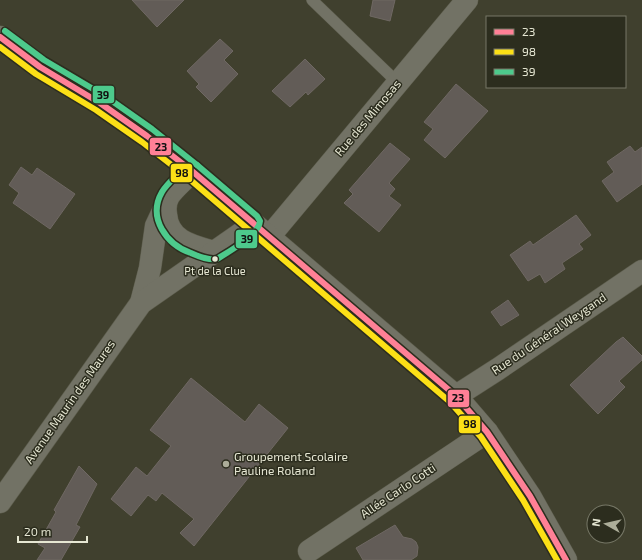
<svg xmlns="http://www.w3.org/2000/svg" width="642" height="560" font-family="'Exo 2',sans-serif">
<rect width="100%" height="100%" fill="#40402e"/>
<g fill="#625c57" stroke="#6f6863">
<path d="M 132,0 L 184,0 L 157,27 Z"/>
<path d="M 373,0 L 395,0 L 390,21 L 370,16 Z"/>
<path d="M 220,39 L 233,51 L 224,60 L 238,74 L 211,102 L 196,87 L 199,84 L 187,71 Z"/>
<path d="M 305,59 L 325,79 L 308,95 L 306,92 L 290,107 L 272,91 Z"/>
<path d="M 456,84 L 488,111 L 445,158 L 424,140 L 433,129 L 424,122 Z"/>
<path d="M 390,143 L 410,159 L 389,183 L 395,189 L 389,196 L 401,205 L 379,232 L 344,203 L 353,194 L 349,190 Z"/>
<path d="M 630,146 L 635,152 L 642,147 L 642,184 L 617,202 L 602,181 L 614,172 L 607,162 Z"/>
<path d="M 21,167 L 32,175 L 37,168 L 75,194 L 50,229 L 13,203 L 19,193 L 9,185 Z"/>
<path d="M 576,215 L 591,235 L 579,244 L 583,249 L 562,263 L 565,269 L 545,283 L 540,274 L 528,281 L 510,255 L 530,241 L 533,245 Z"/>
<path d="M 508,300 L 519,315 L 501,326 L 491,312 Z"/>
<path d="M 623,337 L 642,356 L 642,360 L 619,381 L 625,387 L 598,414 L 570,385 L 616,342 Z"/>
<path d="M 191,378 L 245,422 L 259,404 L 288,428 L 194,546 L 180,533 L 194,519 L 162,493 L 156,501 L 148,495 L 131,516 L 111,499 L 136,467 L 147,476 L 171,446 L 150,430 Z"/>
<path d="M 79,466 L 97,484 L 76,525 L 80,527 L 61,560 L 37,560 L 45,548 L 38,544 L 56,512 L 54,510 Z"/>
<path d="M 395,525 L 403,537 L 412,539 L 416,542 L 418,547 L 417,556 L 411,560 L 363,560 L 356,548 Z"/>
</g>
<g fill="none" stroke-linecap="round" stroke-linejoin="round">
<g stroke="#5c5c4c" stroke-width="12">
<path id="lane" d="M 312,0 L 398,83"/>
</g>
<g stroke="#5c5c4c" stroke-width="23">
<g id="street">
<path d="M 192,171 C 186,179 174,188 169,196 C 166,201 165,208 166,214 C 168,241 192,246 214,252"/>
<path d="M 269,237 L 467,0"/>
<path d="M 141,303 L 150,268 L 156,226 L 165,207"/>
<path d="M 456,396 L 498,369 L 642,271"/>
<path d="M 0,502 L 141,303 L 243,232 L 252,222"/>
<path d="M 309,551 L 487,432"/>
</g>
</g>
<g stroke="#5c5c4c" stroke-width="23">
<path id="secondary" d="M 0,37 L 40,67 L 100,103 L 147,136 L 192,171 L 456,396 L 487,432 L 530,496 L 566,560"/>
</g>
<use href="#lane" stroke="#727265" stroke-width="11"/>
<use href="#street" stroke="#727265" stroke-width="22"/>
<use href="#secondary" stroke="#727265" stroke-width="22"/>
<g stroke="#2c2d1e" stroke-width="9">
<path id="bus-1" d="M 0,37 L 40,67 L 100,103 L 147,136 L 192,171 L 456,396 L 487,432 L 530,496 L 566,560"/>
</g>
<g stroke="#2c2d1e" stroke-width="9">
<path id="bus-2" d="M 0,47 L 36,74 L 96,110 L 142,142 L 187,177 L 450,402 L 481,437 L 523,500 L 557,560"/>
</g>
<g stroke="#2c2d1e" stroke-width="9">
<g id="bus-3">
<path d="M 5,31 L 44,60 L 105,96 L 152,129 L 197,165"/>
<path d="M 180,172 C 174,178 166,185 162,192 C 147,218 167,245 191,253 C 198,256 209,261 217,259 C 228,252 259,235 260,221 L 257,216 L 197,165"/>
</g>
</g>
<use href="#bus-1" stroke="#ff8096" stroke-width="6"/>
<use href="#bus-2" stroke="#fce016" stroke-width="6"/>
<use href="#bus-3" stroke="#4dca8c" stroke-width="6"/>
</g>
<circle fill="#e6e7d3" stroke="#2c2d1e" stroke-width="1.5" cx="215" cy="259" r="3.5"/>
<circle fill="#acad99" stroke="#2c2d1e" stroke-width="1.5" cx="226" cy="464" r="4"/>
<g text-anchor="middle" stroke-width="3" stroke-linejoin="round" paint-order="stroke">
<g font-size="11" fill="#e6e7d3" stroke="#2c2d1e">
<text x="215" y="275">Pt de la Clue</text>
</g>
<g font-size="12" fill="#e6e7d3" stroke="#2c2d1e">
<text transform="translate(368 118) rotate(-50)" y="4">Rue des Mimosas</text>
<text transform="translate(549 334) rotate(-34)" y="4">Rue du Général Weygand</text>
<text transform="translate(70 402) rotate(-55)" y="4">Avenue Maurin des Maures</text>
<text transform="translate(398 491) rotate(-34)" y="4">Allée Carlo Cotti</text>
</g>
<g font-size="12" fill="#e6e7d3" stroke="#2c2d1e" text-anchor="start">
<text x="234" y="461">Groupement Scolaire<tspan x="234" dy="14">Pauline Roland</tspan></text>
</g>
</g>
<g stroke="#2c2d1e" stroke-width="1.5">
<rect x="92" y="85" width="23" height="19" rx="4" fill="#4dca8c"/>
<rect x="149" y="137" width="23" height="19" rx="4" fill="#ff8096"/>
<rect x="170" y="163" width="23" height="20" rx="4" fill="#fce016"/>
<rect x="235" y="229" width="23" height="20" rx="4" fill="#4dca8c"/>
<rect x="447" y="389" width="23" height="19" rx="4" fill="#ff8096"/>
<rect x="458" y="415" width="23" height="19" rx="4" fill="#fce016"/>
</g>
<g font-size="11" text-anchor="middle" font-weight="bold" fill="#111">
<text x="103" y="99">39</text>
<text x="161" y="151">23</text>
<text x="182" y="177">98</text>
<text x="247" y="243">39</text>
<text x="458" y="402">23</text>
<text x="470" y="428">98</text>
</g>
<rect x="486" y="16" width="140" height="72" fill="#2c2d1e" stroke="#767766"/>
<rect x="494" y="29" width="20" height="6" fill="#ff8096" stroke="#767766"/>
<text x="522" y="36" font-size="12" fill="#e6e7d3">23</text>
<rect x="494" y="49" width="20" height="6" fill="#fce016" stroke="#767766"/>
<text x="522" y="56" font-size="12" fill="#e6e7d3">98</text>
<rect x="494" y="69" width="20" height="6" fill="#4dca8c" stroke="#767766"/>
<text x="522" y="76" font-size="12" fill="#e6e7d3">39</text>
<g transform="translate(606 524) rotate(278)"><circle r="19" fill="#2c2d1e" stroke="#767766"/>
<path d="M0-3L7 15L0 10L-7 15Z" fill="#acad99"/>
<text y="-6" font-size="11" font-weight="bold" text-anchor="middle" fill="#e6e7d3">N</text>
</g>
<path d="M18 536v6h69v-6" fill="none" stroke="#e6e7d3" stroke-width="2"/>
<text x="24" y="536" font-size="12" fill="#e6e7d3" stroke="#2c2d1e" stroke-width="3" paint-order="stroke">20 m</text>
</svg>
